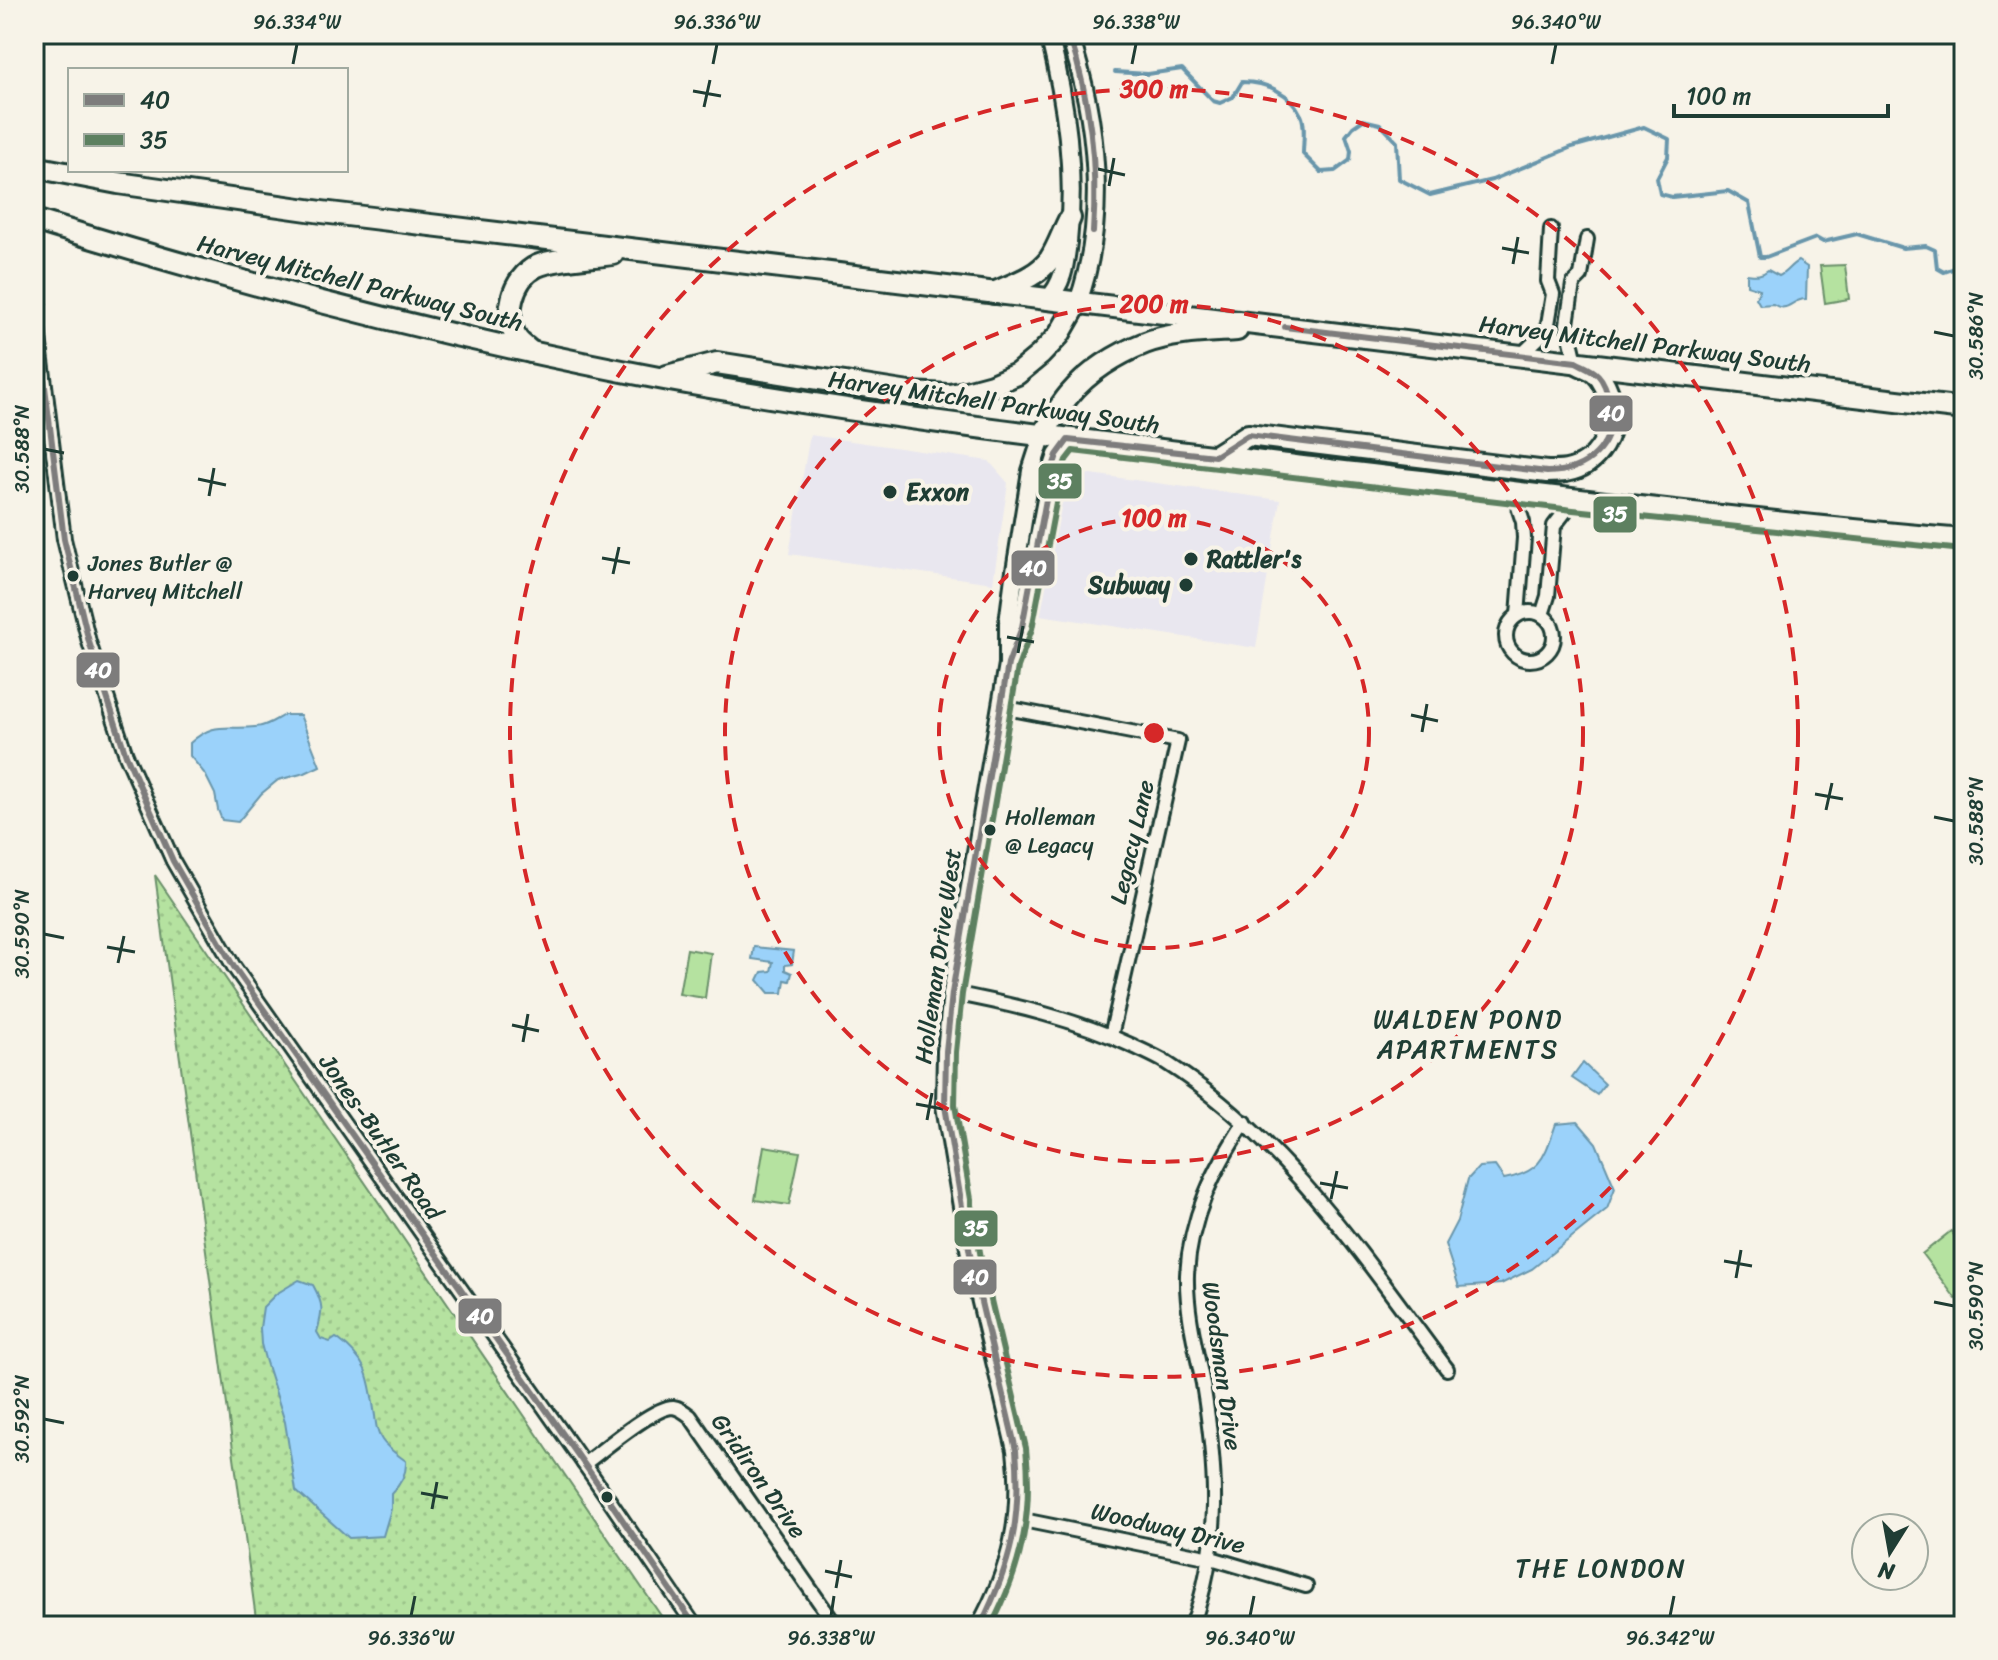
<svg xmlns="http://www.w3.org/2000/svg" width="1998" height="1660" font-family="Sriracha,sans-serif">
<defs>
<pattern id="grass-dots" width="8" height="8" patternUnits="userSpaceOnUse" patternTransform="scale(2)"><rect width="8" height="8" fill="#b5e2a0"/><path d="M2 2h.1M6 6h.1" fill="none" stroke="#9bc38a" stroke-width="1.8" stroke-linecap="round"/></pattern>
</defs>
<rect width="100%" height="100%" fill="#f7f3e8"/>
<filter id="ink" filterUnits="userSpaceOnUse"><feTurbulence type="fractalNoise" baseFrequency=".0125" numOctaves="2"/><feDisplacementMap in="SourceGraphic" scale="16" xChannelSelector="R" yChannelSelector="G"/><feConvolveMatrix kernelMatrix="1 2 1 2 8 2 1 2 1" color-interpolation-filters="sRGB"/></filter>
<g filter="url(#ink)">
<g fill="#e9e7ef">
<path d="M 810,435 L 989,461 L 1008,483 L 993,583 L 789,554 Z"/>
<path d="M 1091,474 L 1280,500 L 1256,648 L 1040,615 L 1061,505 L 1077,476 Z"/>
</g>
<path fill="url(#grass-dots)" stroke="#6a906a" stroke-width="2" d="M 155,875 L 668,1626 L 257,1626 Z"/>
<g fill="#b5e2a0" stroke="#6a906a" stroke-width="2">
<path d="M 1845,265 L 1849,299 L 1825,303 L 1820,266 Z"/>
<path d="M 687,949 L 711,953 L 705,998 L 679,994 Z"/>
<path d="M 764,1146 L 800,1152 L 789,1205 L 755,1200 Z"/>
<path d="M 1951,1231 L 1964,1249 L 1964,1294 L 1956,1299 L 1922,1254 Z"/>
</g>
<g fill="#9bd2fa" stroke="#6996ab" stroke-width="2">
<path d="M 1798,261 L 1807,267 L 1806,299 C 1791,299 1788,314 1773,304 L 1760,305 L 1756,298 L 1760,289 L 1747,285 L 1747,274 C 1756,275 1761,276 1768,270 L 1779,276 C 1787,272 1790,265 1798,261 Z"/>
<path d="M 284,715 L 300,715 L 320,766 L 305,773 L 278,780 L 261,794 L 238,822 L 222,820 L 218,810 L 215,794 L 205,774 L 190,756 L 190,743 C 214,721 226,730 255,727 C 265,727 275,720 284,715 Z"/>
<path d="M 754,947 L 794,951 L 792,964 L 785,965 L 785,970 L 792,973 L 790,981 L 785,980 L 783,993 L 769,993 L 758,980 L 762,972 L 771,971 L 773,962 L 752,959 Z"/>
<path d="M 1583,1063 L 1605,1084 L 1597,1095 L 1572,1078 Z"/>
<path d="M 1578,1122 L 1596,1143 L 1615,1188 L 1607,1209 L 1532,1269 L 1501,1284 L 1459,1287 L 1445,1244 L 1457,1221 L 1468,1179 L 1479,1167 L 1495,1166 L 1504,1179 C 1542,1172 1544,1157 1556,1124 Z"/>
<path d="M 299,1280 L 313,1285 C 324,1305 323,1311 317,1332 L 321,1339 L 330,1342 L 336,1338 L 338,1339 C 370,1363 369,1379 375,1416 C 376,1425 377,1433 382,1440 C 388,1449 398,1455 406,1461 C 407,1474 400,1485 391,1494 L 391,1509 L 383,1536 L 349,1538 L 296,1491 L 285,1422 L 265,1359 L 261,1344 L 260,1328 L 263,1307 L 276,1294 Z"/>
</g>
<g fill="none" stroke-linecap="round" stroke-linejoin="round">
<g stroke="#6996ab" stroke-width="4">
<path d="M 991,34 L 1008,40"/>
<path d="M 1115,72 L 1148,74 L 1182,69 L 1213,101 L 1220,103 L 1233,97 L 1242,82 C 1266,82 1291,93 1301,115 C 1306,125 1303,142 1303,154 L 1321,172 L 1335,171 L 1350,160 L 1351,151 L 1346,136 L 1353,127 L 1363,120 L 1380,124 L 1397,142 L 1399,179 L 1430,195 L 1492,180 L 1572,147 L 1644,127 L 1669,139 L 1668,157 L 1657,178 L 1660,194 L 1672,197 L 1728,191 L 1749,203 L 1760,257 L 1766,257 L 1816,238 L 1823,242 L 1857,234 L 1903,248 L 1926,246 L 1935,250 L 1937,268 L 1944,272 L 1955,268 L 1964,237"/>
</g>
<g stroke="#1f3d34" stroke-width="18">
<g id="minor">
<path d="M 34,296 L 64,539 L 89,642 L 126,755 L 173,861 L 234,967 L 594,1478 L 695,1626"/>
<path d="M 1521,355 L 1547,330 L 1553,294 L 1548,281 L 1551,229"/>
<path d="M 1576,362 L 1567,324 L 1573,284 L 1581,276 L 1587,239"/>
<path d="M 1513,492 L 1523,522 L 1524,538 L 1518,615"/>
<circle cx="1530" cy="636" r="24"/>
<path d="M 1542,615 L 1548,596 L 1554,526 L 1574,500"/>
<path d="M 1001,707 L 1178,741 L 1111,1036"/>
<path d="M 952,993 C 1015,1005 1075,1019 1133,1046 C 1143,1051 1155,1056 1165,1062 C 1286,1139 1363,1257 1447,1369"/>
<path d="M 584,1464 C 602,1451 653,1407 673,1407 C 680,1408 685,1412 690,1416 L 836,1626"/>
<path d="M 1018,1519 L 1211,1558 L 1306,1586"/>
<path d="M 1192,1626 C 1222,1542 1217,1470 1203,1384 C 1196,1349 1186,1311 1187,1275 C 1190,1217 1214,1169 1245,1122"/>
</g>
</g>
<g stroke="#1f3d34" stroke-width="22">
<g id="tertiary">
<path d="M 1069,34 C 1097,117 1108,218 1078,302"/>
<path d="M 1048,299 C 1064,282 1065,264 1068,242 C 1076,171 1066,103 1049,34"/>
<path d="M 1011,655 L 1022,627 L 1051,473 L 1057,455 L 1068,440"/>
<path d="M 980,1626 C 1012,1568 1024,1516 1016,1450 L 971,1260 L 945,1106 L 946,1051 L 952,993 L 1008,664 L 1008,623 L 1014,577 L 1031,471 L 1042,437"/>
</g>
</g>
<g stroke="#1f3d34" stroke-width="26">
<g id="trunk">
<path d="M 34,167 L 118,183 L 322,212 L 1964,409"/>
<path d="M 34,220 C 241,284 450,339 664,379 C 884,419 1106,443 1328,470 C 1539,495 1751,522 1964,540"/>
<path d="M 994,293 C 1013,284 1037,277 1050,259 C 1058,247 1063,231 1070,218"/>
<path d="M 34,299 L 35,300"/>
<path d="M 531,352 C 527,348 521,344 517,339 C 503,316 512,278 537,266 C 555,258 592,257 613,254"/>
<path d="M 667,376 L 717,363 L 909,393 L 949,395 L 966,392 L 992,385 L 1017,374 L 1040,355 L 1059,335 L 1078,302"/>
<path d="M 1042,437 C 1050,423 1058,408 1069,395 C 1088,372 1117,354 1145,343 C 1173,332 1207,332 1237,330"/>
<path d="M 1215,456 L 1248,435 L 1547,472 C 1553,472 1560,472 1566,471 C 1599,465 1616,432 1610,400 C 1608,391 1603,379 1596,373 C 1592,369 1584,367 1579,364"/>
</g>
</g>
<use href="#minor" stroke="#f7f3e8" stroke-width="12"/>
<use href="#tertiary" stroke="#f7f3e8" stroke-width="16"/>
<use href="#trunk" stroke="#f7f3e8" stroke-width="20"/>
<g stroke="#f7f3e8" stroke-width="12">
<g id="bus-1">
<path d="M 1069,34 C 1090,99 1098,164 1093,232"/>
<path d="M 34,299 L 64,539 L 89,642 L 126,755 L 173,861 L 234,967 L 594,1478 L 695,1626"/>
<path d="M 980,1626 C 1011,1565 1022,1519 1016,1450 L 971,1260 L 945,1106 L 946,1051 L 952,993 L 1008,664 L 1022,627 L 1051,473 L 1057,455 L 1068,440 L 1215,456 L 1248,435 L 1547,472 C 1587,472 1617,446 1610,404 C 1608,394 1605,382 1598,375 C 1592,369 1583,366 1576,362 L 1285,327"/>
</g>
</g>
<g stroke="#f7f3e8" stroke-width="12">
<path id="bus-2" d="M 991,1626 C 1022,1567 1033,1514 1026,1448 L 981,1258 L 955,1105 L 956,1052 L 962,994 L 1018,667 L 1032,629 L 1061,476 L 1066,460 L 1073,451 L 1573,510 L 1963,550"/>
</g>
<use href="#bus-1" stroke="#7d7c7c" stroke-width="6"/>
<use href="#bus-2" stroke="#5d8060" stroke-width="6"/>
</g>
</g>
<path fill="none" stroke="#1f3d34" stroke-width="3" d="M 293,64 L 297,44M 713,64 L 717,44M 1132,64 L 1136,44M 1552,64 L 1556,44M 693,91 L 721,96M 704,107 L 710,80M 1098,169 L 1125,175M 1109,186 L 1114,158M 1502,248 L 1529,253M 1513,264 L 1518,237M 1934,332 L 1954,336M 44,449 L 64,453M 198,479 L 226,485M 209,496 L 214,468M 602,558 L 630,563M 613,574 L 619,547M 1007,637 L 1034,642M 1018,653 L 1023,626M 1411,715 L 1438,721M 1422,732 L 1427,704M 1815,794 L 1843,799M 1826,810 L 1832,783M 1934,817 L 1954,821M 44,934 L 64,938M 107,947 L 135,952M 118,963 L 124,936M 512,1025 L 539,1031M 523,1042 L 528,1014M 916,1104 L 943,1109M 927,1120 L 932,1093M 1320,1183 L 1348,1188M 1331,1199 L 1337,1171M 1724,1261 L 1752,1266M 1736,1278 L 1741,1250M 1934,1302 L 1954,1306M 44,1419 L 64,1423M 421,1493 L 448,1498M 432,1509 L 437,1482M 825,1571 L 852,1577M 836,1588 L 841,1560M 411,1616 L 415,1596M 831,1616 L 834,1596M 1250,1616 L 1254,1596M 1670,1616 L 1674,1596"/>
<g fill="none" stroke="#d62828" stroke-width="4" stroke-dasharray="14 10">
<circle cx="1154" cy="733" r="215"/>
<circle cx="1154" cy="733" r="429"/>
<circle cx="1154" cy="733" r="644"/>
</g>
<g fill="#1f3d34" stroke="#f7f3e8" stroke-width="3">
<circle cx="890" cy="492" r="8"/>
<circle cx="1191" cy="559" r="8"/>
<circle cx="73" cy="576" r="7"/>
<circle cx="1186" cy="585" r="8"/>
<circle cx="990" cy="830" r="7"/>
<circle cx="607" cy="1497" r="7"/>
</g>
<g text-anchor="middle" stroke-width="8" stroke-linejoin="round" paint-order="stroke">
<g font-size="22" fill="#1f3d34" stroke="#f7f3e8" text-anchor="start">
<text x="88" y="571">Jones Butler @<tspan x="88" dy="28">Harvey Mitchell</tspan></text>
<text x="1005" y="825">Holleman<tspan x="1005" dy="28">@ Legacy</tspan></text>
</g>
<g font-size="24" fill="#1f3d34" stroke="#f7f3e8">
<text transform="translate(360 283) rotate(14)" y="8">Harvey Mitchell Parkway South</text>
<text transform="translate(1645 344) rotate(7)" y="8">Harvey Mitchell Parkway South</text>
<text transform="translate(994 402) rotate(8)" y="8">Harvey Mitchell Parkway South</text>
<text transform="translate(1132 842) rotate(-77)" y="8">Legacy Lane</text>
<text transform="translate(938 956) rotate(-82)" y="8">Holleman Drive West</text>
<text transform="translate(381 1137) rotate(55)" y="8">Jones-Butler Road</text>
<text transform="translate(1222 1366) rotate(82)" y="8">Woodsman Drive</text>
<text transform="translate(759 1476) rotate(55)" y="8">Gridiron Drive</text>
<text transform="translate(1168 1528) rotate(13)" y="8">Woodway Drive</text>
</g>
<g font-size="24" font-weight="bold" fill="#1f3d34" stroke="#f7f3e8" text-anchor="start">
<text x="906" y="500">Exxon</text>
<text x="1207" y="567">Rattler's</text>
<text x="1170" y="593" text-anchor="end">Subway</text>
</g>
<g font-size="26" letter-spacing="2" fill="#1f3d34" stroke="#f7f3e8">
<text x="1468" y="1028">WALDEN POND<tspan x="1468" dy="30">APARTMENTS</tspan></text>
<text x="1601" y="1577">THE LONDON</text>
</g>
</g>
<circle cx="1154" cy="733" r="12" fill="#d62828" stroke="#f7f3e8" stroke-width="4"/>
<g font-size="24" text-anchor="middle" font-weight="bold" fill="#d62828" stroke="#f7f3e8" stroke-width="8" stroke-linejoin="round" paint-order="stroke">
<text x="1154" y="97">300 m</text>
<text x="1154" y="312">200 m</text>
<text x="1154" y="526">100 m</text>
</g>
<g stroke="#f7f3e8" stroke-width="3">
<rect x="1588" y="394" width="46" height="39" rx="8" fill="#7d7c7c"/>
<rect x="1037" y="462" width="46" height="38" rx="8" fill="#5d8060"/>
<rect x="1592" y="495" width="46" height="39" rx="8" fill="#5d8060"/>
<rect x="1010" y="549" width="46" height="38" rx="8" fill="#7d7c7c"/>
<rect x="75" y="651" width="46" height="38" rx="8" fill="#7d7c7c"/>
<rect x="953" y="1209" width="46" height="39" rx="8" fill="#5d8060"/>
<rect x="952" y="1258" width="46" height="38" rx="8" fill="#7d7c7c"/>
<rect x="457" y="1297" width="46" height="38" rx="8" fill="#7d7c7c"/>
</g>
<g font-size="22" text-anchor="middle" font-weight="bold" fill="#fff">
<text x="1611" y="421">40</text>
<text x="1060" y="489">35</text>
<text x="1615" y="522">35</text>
<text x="1033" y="576">40</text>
<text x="98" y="678">40</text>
<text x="976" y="1236">35</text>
<text x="975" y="1285">40</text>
<text x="480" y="1324">40</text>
</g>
<rect width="1998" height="1660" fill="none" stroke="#f7f3e8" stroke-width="88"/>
<rect x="68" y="68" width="280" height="104" fill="#f7f3e8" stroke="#a1aaa0" stroke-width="2"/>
<rect x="84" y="94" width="40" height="12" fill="#7d7c7c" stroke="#a1aaa0" stroke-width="2"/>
<text x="140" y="108" font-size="24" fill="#1f3d34">40</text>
<rect x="84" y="134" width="40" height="12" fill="#5d8060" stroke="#a1aaa0" stroke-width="2"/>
<text x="140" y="148" font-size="24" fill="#1f3d34">35</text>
<g transform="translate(1890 1552) rotate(191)"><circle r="38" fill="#f7f3e8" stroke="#a1aaa0" stroke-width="2"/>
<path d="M0-6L14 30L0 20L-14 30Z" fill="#1f3d34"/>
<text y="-12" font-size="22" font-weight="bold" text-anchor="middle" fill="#1f3d34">N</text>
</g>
<path d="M1674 104v12h214v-12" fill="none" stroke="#1f3d34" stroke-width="4"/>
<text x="1686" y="104" font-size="24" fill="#1f3d34" stroke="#f7f3e8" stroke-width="6" paint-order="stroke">100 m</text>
<rect x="44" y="44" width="1910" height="1572" fill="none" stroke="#1f3d34" stroke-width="3"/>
<g font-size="20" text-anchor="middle" fill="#1f3d34">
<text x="297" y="29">96.334°W</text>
<text x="717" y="29">96.336°W</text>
<text x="1136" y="29">96.338°W</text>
<text x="1556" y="29">96.340°W</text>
<text transform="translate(1976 336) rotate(-90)" y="7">30.586°N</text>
<text transform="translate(22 449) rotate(-90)" y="7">30.588°N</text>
<text transform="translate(1976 821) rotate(-90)" y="7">30.588°N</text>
<text transform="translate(22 934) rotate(-90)" y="7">30.590°N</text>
<text transform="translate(1976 1306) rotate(-90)" y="7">30.590°N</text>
<text transform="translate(22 1419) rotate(-90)" y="7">30.592°N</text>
<text x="411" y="1645">96.336°W</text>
<text x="831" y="1645">96.338°W</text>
<text x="1250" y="1645">96.340°W</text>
<text x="1670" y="1645">96.342°W</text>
</g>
</svg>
